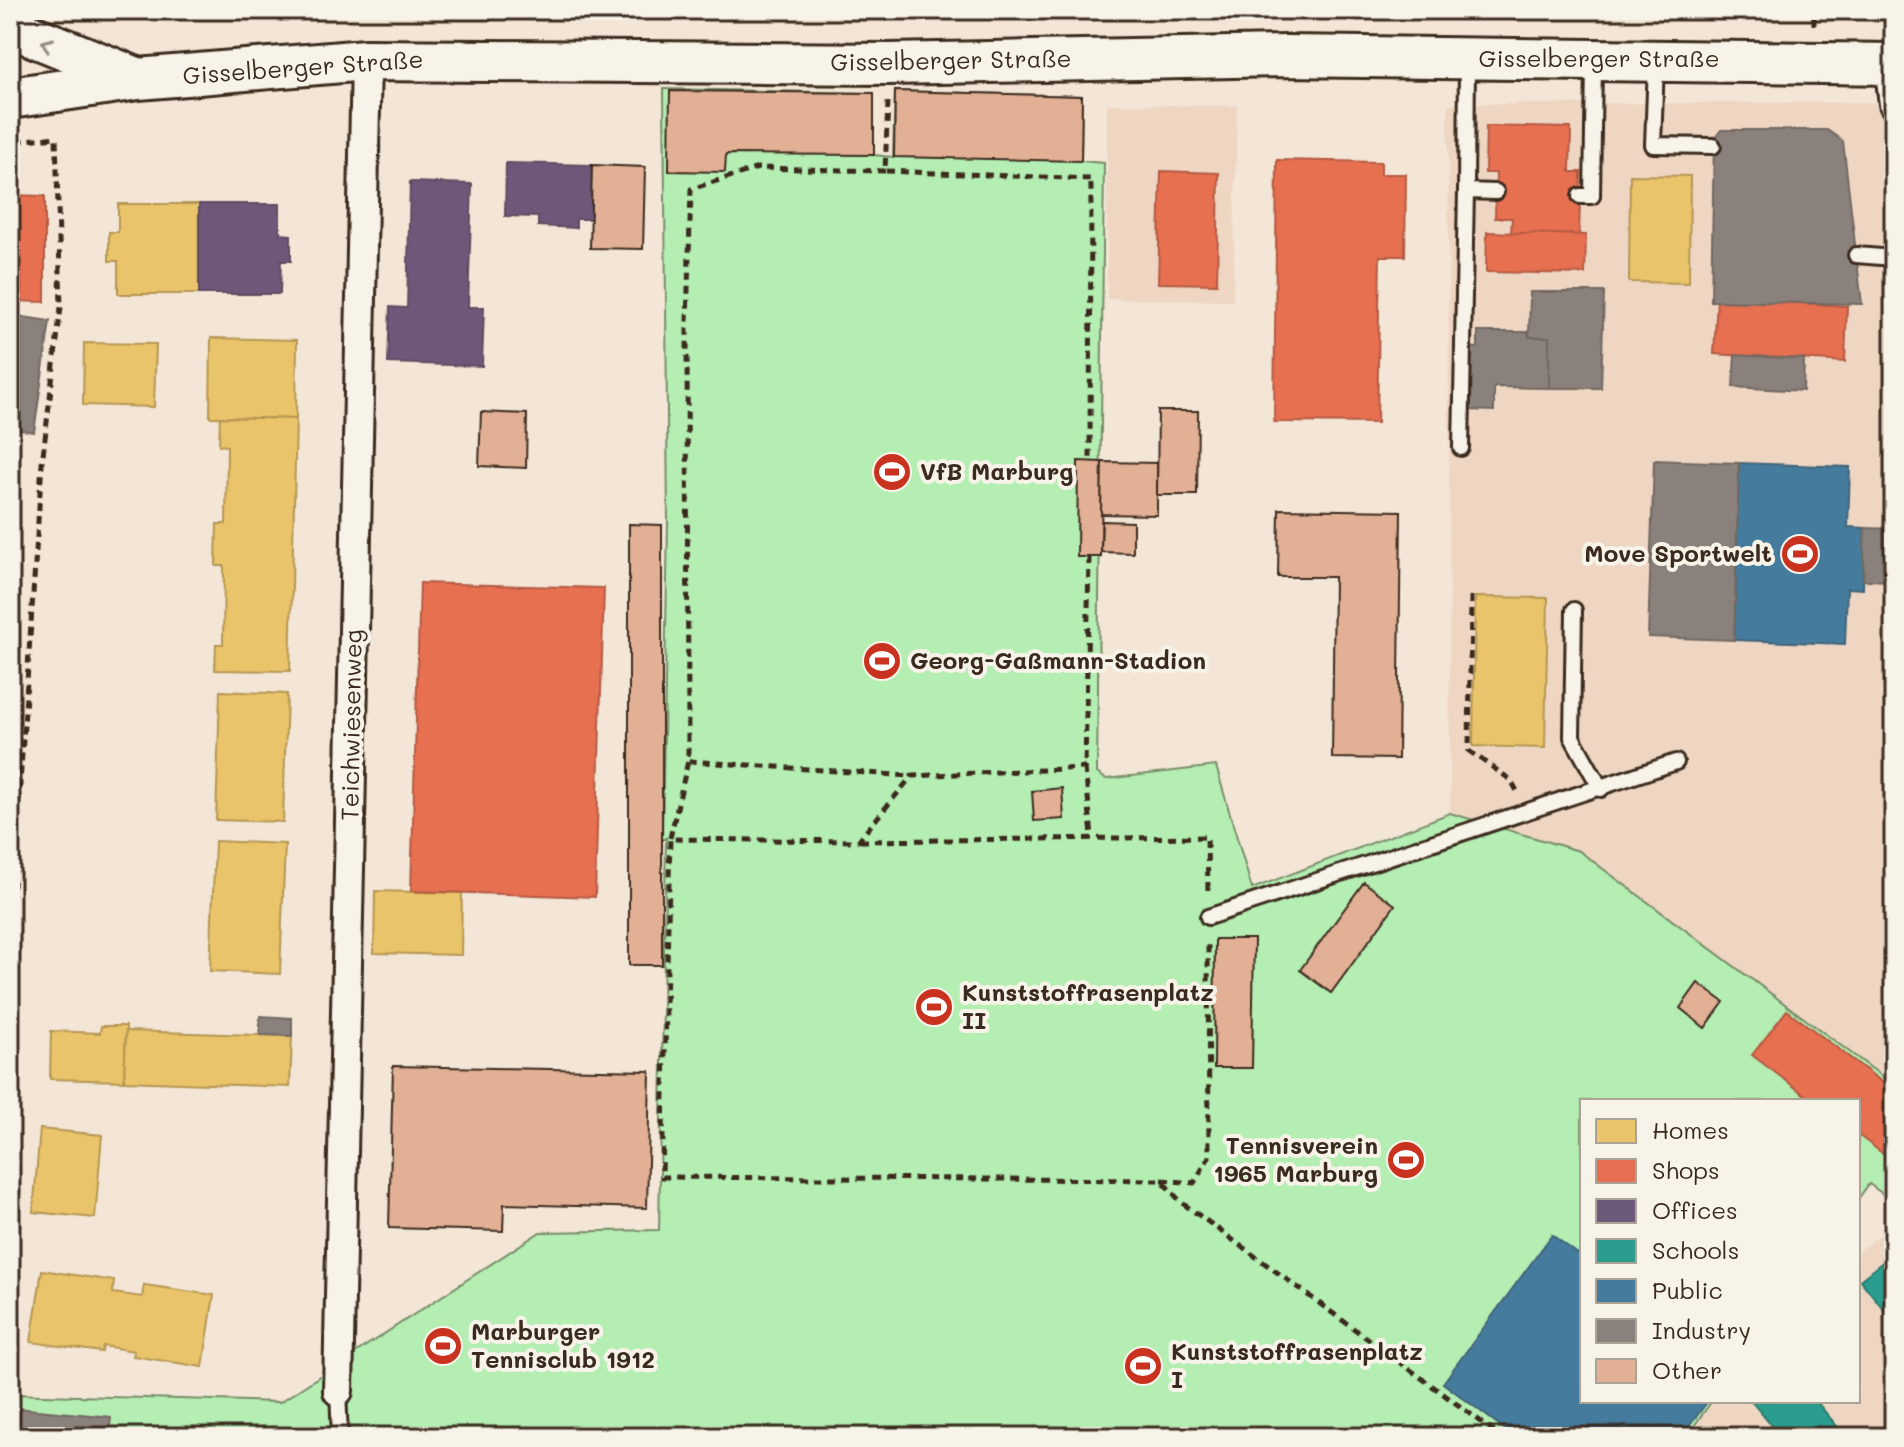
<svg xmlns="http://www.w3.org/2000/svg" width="1904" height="1447" font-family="Mali,sans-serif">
<rect width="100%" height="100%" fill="#f3e6d7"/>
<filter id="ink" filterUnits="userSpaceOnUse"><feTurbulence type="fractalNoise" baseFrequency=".0125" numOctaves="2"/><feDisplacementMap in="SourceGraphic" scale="16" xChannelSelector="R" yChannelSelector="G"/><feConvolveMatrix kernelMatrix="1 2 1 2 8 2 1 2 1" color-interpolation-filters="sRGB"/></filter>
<g filter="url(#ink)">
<g fill="#eed6c3">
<path d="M 1894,102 L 1894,1085 L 1579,851 L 1450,813 L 1448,104 Z"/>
<path d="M 1107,104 L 1237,106 L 1233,301 L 1107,299 Z"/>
<path d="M 1894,1224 L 1894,1437 L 1688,1437 L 1714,1401 L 1858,1401 L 1858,1251 Z"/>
</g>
<path fill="#b4eeb3" stroke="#788c68" stroke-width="2" d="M 664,89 L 874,93 L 874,155 L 893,157 L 895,91 L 1082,96 L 1081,161 L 1104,163 L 1097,773 L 1106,779 L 1216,766 L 1252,889 L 1450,813 L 1579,851 L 1894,1085 L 1894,1202 L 1869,1184 L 1858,1199 L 1858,1101 L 1582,1101 L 1582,1401 L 1712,1401 L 1686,1437 L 10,1437 L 10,1394 L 280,1402 L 540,1232 L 659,1230 L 666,838 L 662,840 L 668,523 Z"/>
<g fill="#e9c46a" stroke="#b59653" stroke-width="2">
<path d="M 1630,175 L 1690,176 L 1689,283 L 1629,282 Z"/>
<path d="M 118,204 L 199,204 L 199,294 L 118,294 L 118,261 L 109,261 L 109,232 L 118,232 Z"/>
<path d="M 211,338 L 297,340 L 296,419 L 210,417 Z"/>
<path d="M 84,343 L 156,344 L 154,407 L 83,405 Z"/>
<path d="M 220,417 L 296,419 L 290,671 L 215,670 L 216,644 L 223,644 L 224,566 L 216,566 L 217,524 L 226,524 L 227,446 L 219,445 Z"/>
<path d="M 1475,597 L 1548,598 L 1545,748 L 1473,746 Z"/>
<path d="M 220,691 L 287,694 L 283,822 L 216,820 Z"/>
<path d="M 215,841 L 285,844 L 280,974 L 210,971 Z"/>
<path d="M 375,891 L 462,893 L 461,955 L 374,953 Z"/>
<path d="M 101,1026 L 126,1026 L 124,1081 L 50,1079 L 51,1031 L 100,1033 Z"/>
<path d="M 126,1031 L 292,1036 L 290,1087 L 124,1081 Z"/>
<path d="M 40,1129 L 102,1135 L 95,1218 L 33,1212 Z"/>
<path d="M 42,1270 L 114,1281 L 113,1293 L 142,1297 L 144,1285 L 214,1295 L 203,1367 L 133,1356 L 134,1351 L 103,1346 L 102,1352 L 31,1342 Z"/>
</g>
<g fill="#e76f51" stroke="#b35a42" stroke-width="2">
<path d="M 1486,126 L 1571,128 L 1570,172 L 1581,172 L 1579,235 L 1511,233 L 1512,218 L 1495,218 L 1496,173 L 1485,173 Z"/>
<path d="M 1277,160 L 1381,162 L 1381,174 L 1406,174 L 1405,256 L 1380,256 L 1377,423 L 1274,422 Z"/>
<path d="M 1161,171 L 1219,173 L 1217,284 L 1158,283 Z"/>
<path d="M 10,195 L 45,196 L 45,302 L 10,301 Z"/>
<path d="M 1487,232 L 1586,235 L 1585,274 L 1486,272 Z"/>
<path d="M 1717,298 L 1847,306 L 1845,362 L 1714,354 Z"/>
<path d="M 420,583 L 604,588 L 595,897 L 411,891 Z"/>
<path d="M 1787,1010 L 1894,1091 L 1894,1162 L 1858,1135 L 1858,1101 L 1813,1101 L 1752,1055 Z"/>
</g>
<g fill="#6d597a" stroke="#5e4b5e" stroke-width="2">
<path d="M 506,163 L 592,165 L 591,219 L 576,219 L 576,228 L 538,226 L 538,217 L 505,216 Z"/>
<path d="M 410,182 L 472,184 L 468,307 L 484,307 L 482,366 L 388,363 L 390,307 L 407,308 Z"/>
<path d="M 199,204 L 280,204 L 280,234 L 291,235 L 291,261 L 281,261 L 280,294 L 199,294 Z"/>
</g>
<g fill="#2a9d8f" stroke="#2f7a6d" stroke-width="2">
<path d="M 1894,1253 L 1894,1322 L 1860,1280 Z"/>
<path d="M 1751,1401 L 1816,1401 L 1846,1437 L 1781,1437 Z"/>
</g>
<g fill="#457b9d" stroke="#426377" stroke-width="2">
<path d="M 1739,463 L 1850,467 L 1848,527 L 1865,528 L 1863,589 L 1847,588 L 1845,644 L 1734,640 Z"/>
<path d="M 1552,1235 L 1582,1257 L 1582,1401 L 1708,1401 L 1681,1437 L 1515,1437 L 1443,1383 Z"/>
</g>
<g fill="#8a817c" stroke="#726760" stroke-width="2">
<path d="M 1721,130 L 1827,130 L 1843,141 L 1862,304 L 1711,301 L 1714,139 Z"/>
<path d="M 1530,292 L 1604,292 L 1601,388 L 1549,388 L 1549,337 L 1529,337 Z"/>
<path d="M 10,315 L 50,321 L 34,432 L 10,428 Z"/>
<path d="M 1478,332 L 1529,332 L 1529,337 L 1549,337 L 1549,388 L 1494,387 L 1494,411 L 1467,410 L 1468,347 L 1478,348 Z"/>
<path d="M 1735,355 L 1804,359 L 1803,391 L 1733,387 Z"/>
<path d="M 1654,460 L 1739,463 L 1734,640 L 1648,637 Z"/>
<path d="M 1865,528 L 1894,529 L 1894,581 L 1863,580 Z"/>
<path d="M 260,1016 L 292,1018 L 292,1036 L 260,1035 Z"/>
<path d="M 16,1408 L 111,1417 L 109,1437 L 13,1437 Z"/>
</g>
<g fill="#e2b095" stroke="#3b2a1e" stroke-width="2">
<path d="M 670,91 L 874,93 L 874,155 L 726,154 L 725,172 L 669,171 Z"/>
<path d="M 895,91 L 1082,96 L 1081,161 L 894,157 Z"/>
<path d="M 592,165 L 645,167 L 643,249 L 590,248 Z"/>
<path d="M 1158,411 L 1198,411 L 1197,495 L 1157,495 Z"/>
<path d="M 481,412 L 527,414 L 526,468 L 479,466 Z"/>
<path d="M 1078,461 L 1102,462 L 1101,557 L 1077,557 Z"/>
<path d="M 1102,462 L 1157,463 L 1157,515 L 1101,514 Z"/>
<path d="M 1279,509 L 1401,511 L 1398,759 L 1332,758 L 1334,577 L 1278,577 Z"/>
<path d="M 1102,521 L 1133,522 L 1133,553 L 1101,552 Z"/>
<path d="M 629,524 L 662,525 L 662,965 L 629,965 Z"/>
<path d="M 1062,788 L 1064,819 L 1034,821 L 1032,791 Z"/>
<path d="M 1364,882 L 1395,905 L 1331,993 L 1300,970 Z"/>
<path d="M 1215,939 L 1254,939 L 1252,1068 L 1214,1068 Z"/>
<path d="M 1698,983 L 1724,1002 L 1705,1028 L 1680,1008 Z"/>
<path d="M 393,1066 L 650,1071 L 647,1208 L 504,1204 L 503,1231 L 389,1228 Z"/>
</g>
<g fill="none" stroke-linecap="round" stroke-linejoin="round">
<g stroke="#3b2a1e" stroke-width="20">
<g id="lane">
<path d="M 1467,63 L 1466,191 L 1496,192"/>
<path d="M 1656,63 L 1653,145 L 1713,146"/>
<path d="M 1580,196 L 1592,196 L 1594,64"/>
<path d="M 1856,255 L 1894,258"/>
<path d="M 1461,448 L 1466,191"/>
<path d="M 1574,610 L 1572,737 L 1601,789"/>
<path d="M 1208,917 L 1676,762"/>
<path d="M 338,1391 L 340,1437"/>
</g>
</g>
<g stroke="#3b2a1e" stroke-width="34">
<g id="street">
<path d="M 1889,64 L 1894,104"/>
<path d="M 338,1391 L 366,60"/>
</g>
</g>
<g stroke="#3b2a1e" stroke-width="46">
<g id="secondary">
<path d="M 10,27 L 134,77"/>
<path d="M 10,98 L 138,79 L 366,60 L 889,64 L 1286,56 L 1894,64"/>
</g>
</g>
<g stroke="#3b2a1e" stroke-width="5" stroke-dasharray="8 6" stroke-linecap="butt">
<path d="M 94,17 L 149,10"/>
<path d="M 1814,25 L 1814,10"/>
<path d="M 888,102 L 885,171 L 1091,179 L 1090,462"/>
<path d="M 885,171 L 758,168 L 691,189 L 687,322 L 688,761 L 911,776"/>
<path d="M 1089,557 L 1085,768 L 912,776 L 858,841 L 670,839 L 662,1177 L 1161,1180 L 1181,1202 L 1502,1437"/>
<path d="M 1471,596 L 1469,751 L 1511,780 L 1517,791"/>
<path d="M 1085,768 L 1092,836"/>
<path d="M 670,838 L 688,761"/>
<path d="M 860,841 L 1207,837 L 1208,891"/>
<path d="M 10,929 L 42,463 L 61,307 L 56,137 L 16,141 L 15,137"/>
<path d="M 1162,1180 L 1194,1183 L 1209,1157 L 1208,941"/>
</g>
<use href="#lane" stroke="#f7f3e8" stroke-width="14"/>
<use href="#street" stroke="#f7f3e8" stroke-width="28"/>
<use href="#secondary" stroke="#f7f3e8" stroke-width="40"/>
</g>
<defs><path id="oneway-chevron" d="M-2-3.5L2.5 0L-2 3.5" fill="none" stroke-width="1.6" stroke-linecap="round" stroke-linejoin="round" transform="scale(2)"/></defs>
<use stroke="#998e83" href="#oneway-chevron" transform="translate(47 44) rotate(-157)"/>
</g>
<defs>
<g id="stadium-disc" transform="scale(2)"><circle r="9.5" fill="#c8321e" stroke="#f7f3e8"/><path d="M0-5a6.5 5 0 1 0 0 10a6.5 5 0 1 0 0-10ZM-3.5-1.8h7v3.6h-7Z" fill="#fff"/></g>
</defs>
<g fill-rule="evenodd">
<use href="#stadium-disc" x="892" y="472"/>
<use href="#stadium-disc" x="1800" y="554"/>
<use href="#stadium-disc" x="882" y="661"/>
<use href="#stadium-disc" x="934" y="1007"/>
<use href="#stadium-disc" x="1406" y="1160"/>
<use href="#stadium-disc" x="443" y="1346"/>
<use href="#stadium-disc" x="1143" y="1366"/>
</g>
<g text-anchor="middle" stroke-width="8" stroke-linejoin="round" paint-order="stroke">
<g font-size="24" fill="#3b2a1e" stroke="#f7f3e8">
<text x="1599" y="67">Gisselberger Straße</text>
<text transform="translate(951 61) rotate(-1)" y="8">Gisselberger Straße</text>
<text transform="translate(303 68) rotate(-4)" y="8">Gisselberger Straße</text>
<text transform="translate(352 725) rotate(-89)" y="8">Teichwiesenweg</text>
</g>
<g font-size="24" font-weight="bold" fill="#3b2a1e" stroke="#f7f3e8" text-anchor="start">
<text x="920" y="480">VfB Marburg</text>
<text x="1772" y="562" text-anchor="end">Move Sportwelt</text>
<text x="910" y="669">Georg-Gaßmann-Stadion</text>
<text x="962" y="1001">Kunststoffrasenplatz<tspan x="962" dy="28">II</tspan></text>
<text x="1378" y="1154" text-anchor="end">Tennisverein<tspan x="1378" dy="28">1965 Marburg</tspan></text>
<text x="471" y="1340">Marburger<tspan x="471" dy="28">Tennisclub 1912</tspan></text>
<text x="1171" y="1360">Kunststoffrasenplatz<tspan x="1171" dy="28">I</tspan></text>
</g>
</g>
<rect width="1904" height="1447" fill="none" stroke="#f7f3e8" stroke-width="40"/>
<rect x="20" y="20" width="1864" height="1407" fill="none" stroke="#3b2a1e" stroke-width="3" filter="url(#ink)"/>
<rect x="1580" y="1099" width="280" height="304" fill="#f7f3e8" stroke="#aca397" stroke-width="2"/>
<rect x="1596" y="1119" width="40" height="24" fill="#e9c46a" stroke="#aca397" stroke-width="2"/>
<text x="1652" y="1139" font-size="24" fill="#3b2a1e">Homes</text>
<rect x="1596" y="1159" width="40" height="24" fill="#e76f51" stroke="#aca397" stroke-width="2"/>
<text x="1652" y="1179" font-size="24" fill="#3b2a1e">Shops</text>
<rect x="1596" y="1199" width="40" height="24" fill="#6d597a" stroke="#aca397" stroke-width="2"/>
<text x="1652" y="1219" font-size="24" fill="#3b2a1e">Offices</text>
<rect x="1596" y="1239" width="40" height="24" fill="#2a9d8f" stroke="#aca397" stroke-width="2"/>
<text x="1652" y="1259" font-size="24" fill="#3b2a1e">Schools</text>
<rect x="1596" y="1279" width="40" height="24" fill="#457b9d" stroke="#aca397" stroke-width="2"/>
<text x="1652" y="1299" font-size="24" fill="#3b2a1e">Public</text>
<rect x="1596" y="1319" width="40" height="24" fill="#8a817c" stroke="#aca397" stroke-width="2"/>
<text x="1652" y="1339" font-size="24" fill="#3b2a1e">Industry</text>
<rect x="1596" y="1359" width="40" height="24" fill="#e2b095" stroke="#aca397" stroke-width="2"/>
<text x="1652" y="1379" font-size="24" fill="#3b2a1e">Other</text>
</svg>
